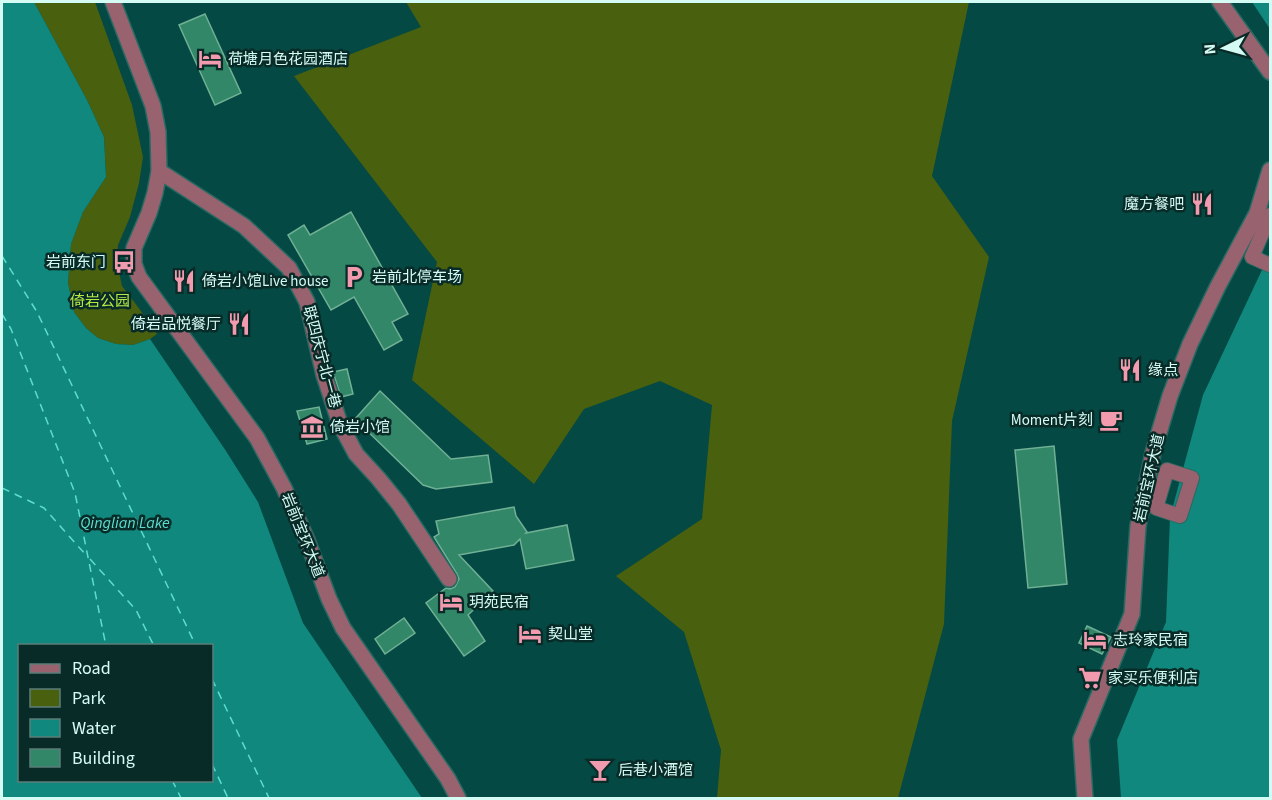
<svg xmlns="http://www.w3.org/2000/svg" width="1272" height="800" font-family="'Source Sans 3','Noto Sans SC',sans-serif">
<rect width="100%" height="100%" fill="#044943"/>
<g fill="#49600f">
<path d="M 34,2 L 95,2 L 132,105 L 143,157 L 139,183 L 130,217 L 118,245 L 117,263 L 122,286 L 138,307 L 157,334 L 150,339 L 133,345 L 116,344 L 98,338 L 86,328 L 74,312 L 68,283 L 71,244 L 83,212 L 106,177 L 104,137 L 87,100 Z"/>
<path d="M 406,2 L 969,2 L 932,176 L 989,257 L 952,421 L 944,624 L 898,798 L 717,798 L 721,750 L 684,632 L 616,576 L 702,519 L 712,405 L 660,381 L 584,409 L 534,484 L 412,380 L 437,262 L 294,76 L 421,27 Z"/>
</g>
<g fill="#10887d" fill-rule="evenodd">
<path d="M 2,2 L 34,2 L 87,100 L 104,137 L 106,177 L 83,212 L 71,244 L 68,283 L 74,312 L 86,328 L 98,338 L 116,344 L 133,345 L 150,339 L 226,451 L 258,502 L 303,623 L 422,798 L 2,798 ZM 20,646 L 212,646 L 212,780 L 20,780 Z"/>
<path d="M 1252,2 L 1270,2 L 1270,29 Z"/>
<path d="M 1270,253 L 1270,798 L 1121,798 L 1117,740 L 1166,622 L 1170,517 L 1203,395 Z"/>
</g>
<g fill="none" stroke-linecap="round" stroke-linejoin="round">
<g stroke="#5dddcf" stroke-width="1.5" stroke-dasharray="8 6" stroke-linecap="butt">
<path d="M 2,256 L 37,312 L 196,646"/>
<path d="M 2,314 L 11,329 L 75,493 L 106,646"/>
<path d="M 2,488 L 44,508 L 86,555"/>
<path d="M 90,559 L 136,610 L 154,646"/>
<path d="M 212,679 L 269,798"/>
<path d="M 212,764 L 228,798"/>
<path d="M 172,780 L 181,798"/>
</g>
</g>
<g fill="#318767" stroke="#70b095" stroke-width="1.5">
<path d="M 205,14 L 241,93 L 215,105 L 179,25 Z"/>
<path d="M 351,212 L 408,314 L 392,322 L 402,340 L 384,350 L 354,297 L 331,310 L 288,235 L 304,225 L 310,235 Z"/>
<path d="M 347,369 L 353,394 L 341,397 L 333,372 Z"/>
<path d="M 380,391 L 451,459 L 488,455 L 492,482 L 436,489 L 423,485 L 355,419 Z"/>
<path d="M 319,407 L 327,439 L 307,444 L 297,411 Z"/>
<path d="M 1054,446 L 1067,584 L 1028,588 L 1015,450 Z"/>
<path d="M 514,507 L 516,516 L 527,532 L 526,533 L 567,525 L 574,560 L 526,569 L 520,539 L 514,545 L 459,555 L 493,591 L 468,615 L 485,641 L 464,656 L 426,603 L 446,588 L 450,589 L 455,587 L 459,579 L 457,574 L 434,537 L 439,534 L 436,521 Z"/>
<path d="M 404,618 L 415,633 L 385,654 L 375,639 Z"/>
<path d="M 1087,626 L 1111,637 L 1102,654 L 1079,643 Z"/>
</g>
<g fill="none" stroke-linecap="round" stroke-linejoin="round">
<g stroke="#2a6963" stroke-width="16">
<g id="pedestrian">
<path d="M 1270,215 L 1252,257 L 1270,265"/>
<path d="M 1167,470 L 1192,478 L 1180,516 L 1156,508 Z"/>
</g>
</g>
<g stroke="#2a6963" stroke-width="18">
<g id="minor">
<path d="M 113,2 L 153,106 L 158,132 L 159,171 L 155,193 L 149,213 L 134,248 L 134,264 L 139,277 L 257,438 L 284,488 L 307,540 L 329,599 L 343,628 L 448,779 L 458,798"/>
<path d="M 1220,2 L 1270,72"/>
<path d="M 159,171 L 244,226 L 289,268 L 307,302 L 324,375 L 340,424 L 356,454 L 378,478 L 399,504 L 449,579"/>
<path d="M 1085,798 L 1081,739 L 1132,614 L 1138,526 L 1153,453 L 1170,396 L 1190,344 L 1218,286 L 1257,213 L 1270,170"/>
</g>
</g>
<use href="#pedestrian" stroke="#98626e" stroke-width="14"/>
<use href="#minor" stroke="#98626e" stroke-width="15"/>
</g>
<defs>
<g id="hotel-bare" transform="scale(1.8)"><path d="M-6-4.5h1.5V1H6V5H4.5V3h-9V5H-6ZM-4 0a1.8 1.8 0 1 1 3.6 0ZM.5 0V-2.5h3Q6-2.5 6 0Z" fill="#f29aae" stroke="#092b28" stroke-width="2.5" paint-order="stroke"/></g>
<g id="restaurant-bare" transform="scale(1.8)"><path d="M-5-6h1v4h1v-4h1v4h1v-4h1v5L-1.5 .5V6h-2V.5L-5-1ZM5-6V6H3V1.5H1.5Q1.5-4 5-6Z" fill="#f29aae" stroke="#092b28" stroke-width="2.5" paint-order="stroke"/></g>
<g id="bus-bare" transform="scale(1.8)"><path d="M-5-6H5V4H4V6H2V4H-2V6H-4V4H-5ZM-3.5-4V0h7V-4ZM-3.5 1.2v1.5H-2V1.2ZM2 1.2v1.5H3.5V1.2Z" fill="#f29aae" stroke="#092b28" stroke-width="2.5" paint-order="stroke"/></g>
<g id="parking-bare" transform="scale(1.8)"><path d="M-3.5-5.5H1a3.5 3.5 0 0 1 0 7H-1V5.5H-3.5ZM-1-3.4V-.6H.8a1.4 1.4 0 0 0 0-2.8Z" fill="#f29aae" stroke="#092b28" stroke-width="2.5" paint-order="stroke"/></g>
<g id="cafe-bare" transform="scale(1.8)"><path d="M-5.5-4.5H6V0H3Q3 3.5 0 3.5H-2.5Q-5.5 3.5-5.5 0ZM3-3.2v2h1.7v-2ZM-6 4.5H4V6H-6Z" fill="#f29aae" stroke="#092b28" stroke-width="2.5" paint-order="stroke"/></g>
<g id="museum-bare" transform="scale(1.8)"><path d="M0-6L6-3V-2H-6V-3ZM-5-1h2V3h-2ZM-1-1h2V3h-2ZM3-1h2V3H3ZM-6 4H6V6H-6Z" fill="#f29aae" stroke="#092b28" stroke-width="2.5" paint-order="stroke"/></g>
<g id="supermarket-bare" transform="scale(1.8)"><path d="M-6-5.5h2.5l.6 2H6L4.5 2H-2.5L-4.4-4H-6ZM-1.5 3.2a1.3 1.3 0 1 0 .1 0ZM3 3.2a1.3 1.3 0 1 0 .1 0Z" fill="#f29aae" stroke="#092b28" stroke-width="2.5" paint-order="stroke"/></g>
<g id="bar-bare" transform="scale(1.8)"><path d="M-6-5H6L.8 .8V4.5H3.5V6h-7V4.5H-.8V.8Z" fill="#f29aae" stroke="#092b28" stroke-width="2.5" paint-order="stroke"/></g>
</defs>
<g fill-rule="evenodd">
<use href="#hotel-bare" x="210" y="59"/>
<use href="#restaurant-bare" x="1202" y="204"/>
<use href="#bus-bare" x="124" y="262"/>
<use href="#parking-bare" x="354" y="277"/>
<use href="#restaurant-bare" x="184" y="281"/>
<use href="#restaurant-bare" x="239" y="324"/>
<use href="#restaurant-bare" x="1130" y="370"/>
<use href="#cafe-bare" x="1111" y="420"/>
<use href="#museum-bare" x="312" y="427"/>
<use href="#hotel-bare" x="451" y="602"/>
<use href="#hotel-bare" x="530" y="634"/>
<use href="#hotel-bare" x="1095" y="640"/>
<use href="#supermarket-bare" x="1090" y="678"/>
<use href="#bar-bare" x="600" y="770"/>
</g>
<g text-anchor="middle" stroke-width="5" stroke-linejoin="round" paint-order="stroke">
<g font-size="15" fill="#d5fbf5" stroke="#092b28" text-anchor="start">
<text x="228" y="64">荷塘月色花园酒店</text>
<text x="1184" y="209" text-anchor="end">魔方餐吧</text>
<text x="106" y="267" text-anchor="end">岩前东门</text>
<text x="372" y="282">岩前北停车场</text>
<text x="202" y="286">倚岩小馆Live house</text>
<text x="221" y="329" text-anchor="end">倚岩品悦餐厅</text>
<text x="1148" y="375">缘点</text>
<text x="1093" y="425" text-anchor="end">Moment片刻</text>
<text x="330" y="432">倚岩小馆</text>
<text x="469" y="607">玥苑民宿</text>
<text x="548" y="639">契山堂</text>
<text x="1113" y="645">志玲家民宿</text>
<text x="1108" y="683">家买乐便利店</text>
<text x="618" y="775">后巷小酒馆</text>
</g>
<g font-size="15" fill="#b5e745" stroke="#092b28">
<text x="100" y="306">倚岩公园</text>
</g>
<g font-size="15" fill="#d5fbf5" stroke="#092b28">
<text transform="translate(322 357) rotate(75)" y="5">联四庆宁北一巷</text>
<text transform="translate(1149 478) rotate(-77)" y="5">岩前宝环大道</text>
<text transform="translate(303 535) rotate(68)" y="5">岩前宝环大道</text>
</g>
<g font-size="16" font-style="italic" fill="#5dddcf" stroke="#092b28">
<text x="125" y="528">Qinglian Lake</text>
</g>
</g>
<rect width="1272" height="800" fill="none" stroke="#d5fbf5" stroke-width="6"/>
<rect x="18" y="644" width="195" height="138" fill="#092b28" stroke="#5b7e7a" stroke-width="1.5"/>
<rect x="30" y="664" width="30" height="9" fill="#98626e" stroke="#5b7e7a" stroke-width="1.5"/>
<text x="72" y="674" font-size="18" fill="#d5fbf5">Road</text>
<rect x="30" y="689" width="30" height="18" fill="#49600f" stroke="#5b7e7a" stroke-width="1.5"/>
<text x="72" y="704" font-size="18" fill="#d5fbf5">Park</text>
<rect x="30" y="719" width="30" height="18" fill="#10887d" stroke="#5b7e7a" stroke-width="1.5"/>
<text x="72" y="734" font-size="18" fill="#d5fbf5">Water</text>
<rect x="30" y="749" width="30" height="18" fill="#318767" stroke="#5b7e7a" stroke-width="1.5"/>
<text x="72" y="764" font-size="18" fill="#d5fbf5">Building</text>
<g transform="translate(1224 48) rotate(265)" stroke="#092b28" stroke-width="4.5" paint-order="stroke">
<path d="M0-4.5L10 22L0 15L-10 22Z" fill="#d5fbf5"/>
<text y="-9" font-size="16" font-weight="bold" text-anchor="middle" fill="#d5fbf5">N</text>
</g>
</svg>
